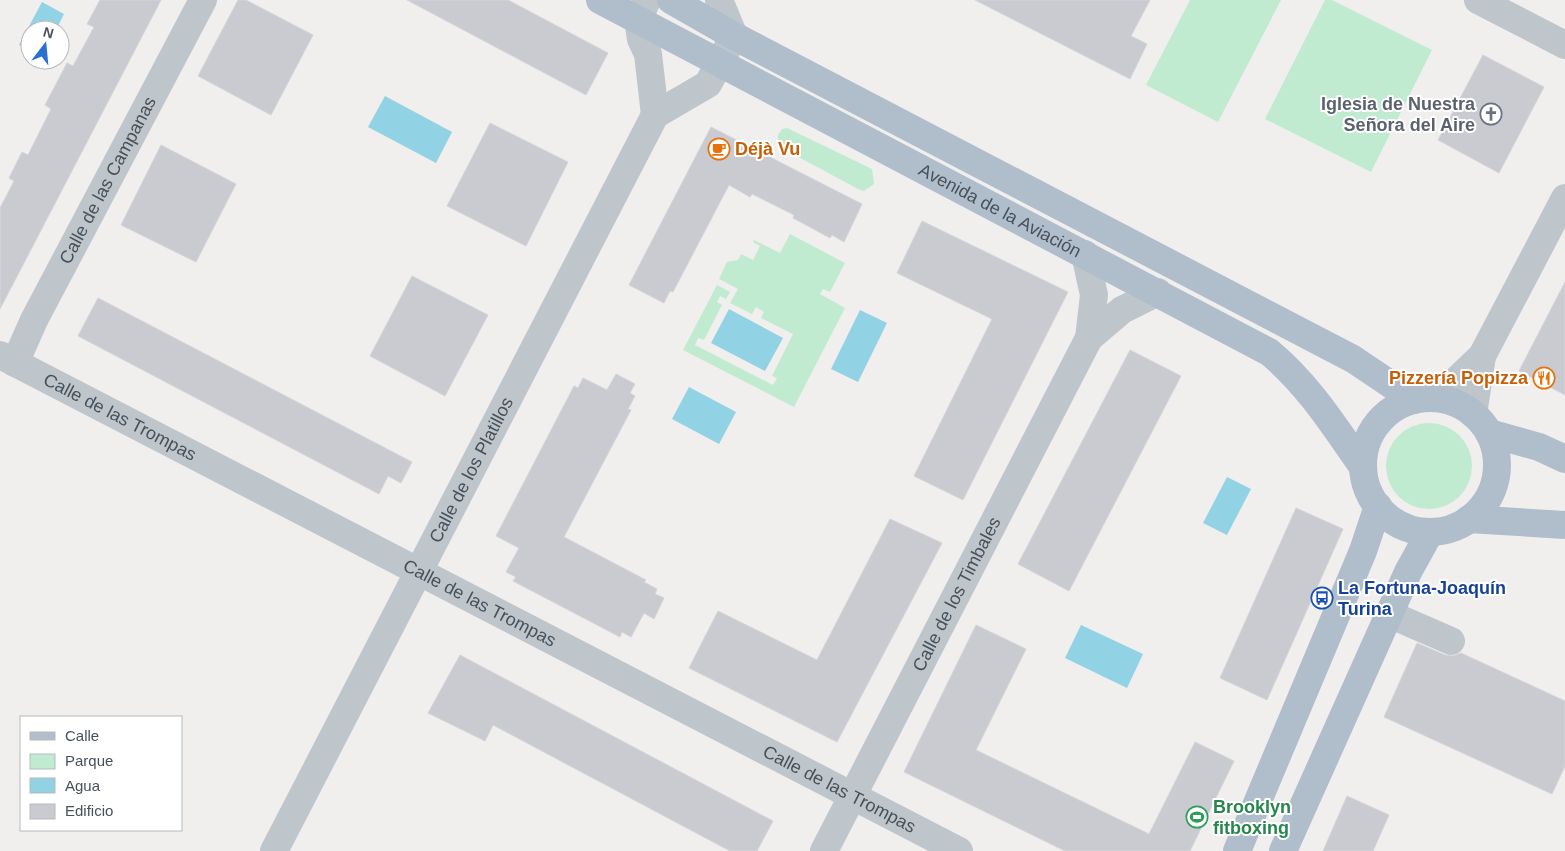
<svg xmlns="http://www.w3.org/2000/svg" width="1565" height="851" font-family="Helvetica,sans-serif">
<rect width="100%" height="100%" fill="#f1eeee"/>
<g fill="#c0ebd1">
<path d="M 1190,0 L 1281,0 L 1218,122 L 1146,85 Z"/>
<path d="M 1325,0 L 1332,0 L 1432,50 L 1371,172 L 1265,119 Z"/>
<path d="M 787,128 L 872,169 L 874,184 L 864,191 L 858,189 L 778,146 L 778,135 L 782,129 Z"/>
<path d="M 790,234 L 845,263 L 830,292 L 823,289 L 820,294 L 845,308 L 794,407 L 683,350 L 717,285 L 730,292 L 726,299 L 720,296 L 717,302 L 722,305 L 704,340 L 698,338 L 695,345 L 773,385 L 777,378 L 772,376 L 793,334 L 761,318 L 764,312 L 756,307 L 752,314 L 730,303 L 738,289 L 719,279 L 727,262 L 738,260 L 741,254 L 753,260 L 760,246 L 753,242 L 754,240 L 780,253 Z"/>
<circle cx="1429" cy="466" r="43"/>
</g>
<g fill="#91d2e4">
<path d="M 42,2 L 64,14 L 56,30 L 30,30 L 30,50 L 19,45 Z"/>
<path d="M 385,96 L 452,132 L 436,163 L 368,127 Z"/>
<path d="M 729,309 L 783,338 L 765,371 L 711,343 Z"/>
<path d="M 860,310 L 887,323 L 858,382 L 831,369 Z"/>
<path d="M 689,387 L 736,412 L 719,444 L 672,419 Z"/>
<path d="M 1227,477 L 1251,489 L 1227,535 L 1203,523 Z"/>
<path d="M 1081,625 L 1143,654 L 1127,688 L 1065,658 Z"/>
</g>
<g fill="#c9cbd1" stroke="#d3d5d9">
<path d="M 100,0 L 161,0 L 0,309 L 0,208 L 14,181 L 9,178 L 22,152 L 28,155 L 51,109 L 45,105 L 67,63 L 73,66 L 94,27 L 87,24 Z"/>
<path d="M 238,0 L 246,0 L 313,35 L 271,115 L 198,76 Z"/>
<path d="M 407,0 L 508,0 L 608,53 L 586,95 Z"/>
<path d="M 975,0 L 1150,0 L 1131,36 L 1147,44 L 1130,79 Z"/>
<path d="M 1483,55 L 1544,87 L 1499,173 L 1438,140 Z"/>
<path d="M 490,123 L 568,162 L 526,246 L 447,206 Z"/>
<path d="M 711,127 L 862,204 L 844,242 L 832,235 L 830,238 L 793,218 L 794,215 L 752,194 L 750,197 L 729,185 L 673,292 L 670,291 L 664,303 L 629,285 Z"/>
<path d="M 161,145 L 236,184 L 196,262 L 121,225 Z"/>
<path d="M 922,221 L 1068,292 L 963,500 L 914,476 L 992,319 L 897,273 Z"/>
<path d="M 412,276 L 488,315 L 445,396 L 370,356 Z"/>
<path d="M 1565,282 L 1565,395 L 1519,371 Z"/>
<path d="M 98,298 L 412,462 L 401,483 L 388,476 L 379,494 L 78,336 Z"/>
<path d="M 1130,350 L 1181,376 L 1069,591 L 1018,564 Z"/>
<path d="M 616,374 L 635,384 L 630,393 L 635,396 L 628,409 L 631,410 L 564,537 L 646,580 L 644,582 L 657,589 L 655,594 L 664,598 L 654,619 L 644,613 L 631,637 L 622,632 L 620,637 L 513,581 L 516,577 L 506,572 L 519,548 L 496,536 L 574,386 L 578,388 L 583,378 L 607,390 Z"/>
<path d="M 1296,508 L 1343,529 L 1267,700 L 1220,678 Z"/>
<path d="M 890,519 L 942,543 L 837,742 L 689,668 L 718,611 L 817,660 Z"/>
<path d="M 976,625 L 1026,649 L 976,750 L 1149,834 L 1195,742 L 1234,761 L 1190,851 L 1065,851 L 904,772 Z"/>
<path d="M 1417,643 L 1445,655 L 1453,656 L 1461,653 L 1565,701 L 1565,766 L 1552,794 L 1384,717 Z"/>
<path d="M 460,655 L 773,821 L 757,851 L 730,851 L 493,725 L 485,741 L 428,713 Z"/>
<path d="M 1347,796 L 1389,815 L 1373,851 L 1323,851 Z"/>
</g>
<g fill="none" stroke-linecap="round" stroke-linejoin="round">
<g stroke="#bec6cc" stroke-width="28">
<path d="M 647,0 L 638,20 L 641,39 L 648,54 L 655,115"/>
<path d="M 1478,0 L 1565,45"/>
<path d="M 655,115 L 708,84 L 734,36 L 719,0"/>
<path d="M 1085,254 L 1094,295 L 1089,338 L 1122,310 L 1158,292"/>
<path id="s1" d="M 0,355 L 959,851"/>
<path id="s2" d="M 15,363 L 34,320 L 203,0"/>
<path d="M 1438,398 L 1482,356 L 1565,198"/>
<path d="M 1473,414 L 1482,356"/>
<path d="M 1389,614 L 1451,641"/>
<path id="s3" d="M 274,851 L 655,115"/>
<path id="s4" d="M 824,851 L 1089,338"/>
</g>
<g stroke="#b0becb" stroke-width="28">
<path id="s5" d="M 600,0 L 1269,352 C 1308,384 1334,426 1363,467"/>
<path d="M 671,0 L 734,36 L 1353,359 L 1414,400"/>
<circle cx="1430" cy="465" r="67"/>
<path d="M 1489,433 L 1539,447 L 1565,459"/>
<path d="M 1469,519 L 1565,525"/>
<path d="M 1237,851 L 1363,551 L 1378,506"/>
<path d="M 1283,851 L 1408,572 L 1430,532"/>
</g>
</g>
<defs>
<g id="church-ring" transform="scale(1.125)"><circle r="9.5" fill="#fff" stroke="#6b7280" stroke-width="1.5"/><path d="M-1.2-6h2.4v3.5h3.3v2.4h-3.3V6h-2.4V-.1h-3.3v-2.4h3.3Z" fill="#6b7280"/></g>
<g id="cafe-ring" transform="scale(1.125)"><circle r="9.5" fill="#fff" stroke="#e8710a" stroke-width="1.5"/><path d="M-5.5-4.5H6V0H3Q3 3.5 0 3.5H-2.5Q-5.5 3.5-5.5 0ZM3-3.2v2h1.7v-2ZM-6 4.5H4V6H-6Z" fill="#e8710a"/></g>
<g id="restaurant-ring" transform="scale(1.125)"><circle r="9.5" fill="#fff" stroke="#e8710a" stroke-width="1.5"/><path d="M-5-6h1v4h1v-4h1v4h1v-4h1v5L-1.5 .5V6h-2V.5L-5-1ZM5-6V6H3V1.5H1.5Q1.5-4 5-6Z" fill="#e8710a"/></g>
<g id="bus-ring" transform="scale(1.125)"><circle r="9.5" fill="#fff" stroke="#1a4fb4" stroke-width="1.5"/><path d="M-5-6H5V4H4V6H2V4H-2V6H-4V4H-5ZM-3.5-4V0h7V-4ZM-3.5 1.2v1.5H-2V1.2ZM2 1.2v1.5H3.5V1.2Z" fill="#1a4fb4"/></g>
<g id="stadium-ring" transform="scale(1.125)"><circle r="9.5" fill="#fff" stroke="#2e9e5b" stroke-width="1.5"/><path d="M0-5a6.5 5 0 1 0 0 10a6.5 5 0 1 0 0-10ZM-3.5-1.8h7v3.6h-7Z" fill="#2e9e5b"/></g>
</defs>
<g fill-rule="evenodd">
<use href="#church-ring" x="1491" y="114"/>
<use href="#cafe-ring" x="719" y="149"/>
<use href="#restaurant-ring" x="1544" y="378"/>
<use href="#bus-ring" x="1322" y="598"/>
<use href="#stadium-ring" x="1197" y="817"/>
</g>
<g text-anchor="middle" stroke-width="4" stroke-linejoin="round" paint-order="stroke">
<g font-size="18" font-weight="bold" fill="#5b616d" stroke="#fff" text-anchor="end">
<text x="1475" y="110">Iglesia de Nuestra<tspan x="1475" dy="21">Señora del Aire</tspan></text>
</g>
<g font-size="18" font-weight="bold" fill="#c56008" stroke="#fff" text-anchor="start">
<text x="735" y="155">Déjà Vu</text>
<text x="1528" y="384" text-anchor="end">Pizzería Popizza</text>
</g>
<g font-size="18" fill="#48515a" stroke="#fff">
<text dy="6" stroke="none"><textPath href="#s2" startOffset="205">Calle de las Campanas</textPath></text>
<text dy="6" stroke="none"><textPath href="#s5" startOffset="452">Avenida de la Aviación</textPath></text>
<text dy="6" stroke="none"><textPath href="#s1" startOffset="135">Calle de las Trompas</textPath></text>
<text dy="6" stroke="none"><textPath href="#s3" startOffset="429">Calle de los Platillos</textPath></text>
<text dy="6" stroke="none"><textPath href="#s4" startOffset="289">Calle de los Timbales</textPath></text>
<text dy="6" stroke="none"><textPath href="#s1" startOffset="540">Calle de las Trompas</textPath></text>
<text dy="6" stroke="none"><textPath href="#s1" startOffset="945">Calle de las Trompas</textPath></text>
</g>
<g font-size="18" font-weight="bold" fill="#164399" stroke="#fff" text-anchor="start">
<text x="1338" y="594">La Fortuna-Joaquín<tspan x="1338" dy="21">Turina</tspan></text>
</g>
<g font-size="18" font-weight="bold" fill="#27864d" stroke="#fff" text-anchor="start">
<text x="1213" y="813">Brooklyn<tspan x="1213" dy="21">fitboxing</tspan></text>
</g>
</g>
<rect x="20" y="716" width="162" height="115" fill="#ffffff" stroke="#b6b9bd"/>
<rect x="30" y="732" width="25" height="8" fill="#b0becb" stroke="#b6b9bd"/>
<text x="65" y="741" font-size="15" fill="#48515a">Calle</text>
<rect x="30" y="754" width="25" height="15" fill="#c0ebd1" stroke="#b6b9bd"/>
<text x="65" y="766" font-size="15" fill="#48515a">Parque</text>
<rect x="30" y="778" width="25" height="15" fill="#91d2e4" stroke="#b6b9bd"/>
<text x="65" y="791" font-size="15" fill="#48515a">Agua</text>
<rect x="30" y="804" width="25" height="15" fill="#c9cbd1" stroke="#b6b9bd"/>
<text x="65" y="816" font-size="15" fill="#48515a">Edificio</text>
<g transform="translate(45 45) rotate(16)"><circle r="24" fill="#ffffff" stroke="#b6b9bd"/>
<path d="M0-4L9 19L0 12L-9 19Z" fill="#2871d1"/>
<text y="-8" font-size="14" font-weight="bold" text-anchor="middle" fill="#48515a">N</text>
</g>
</svg>
